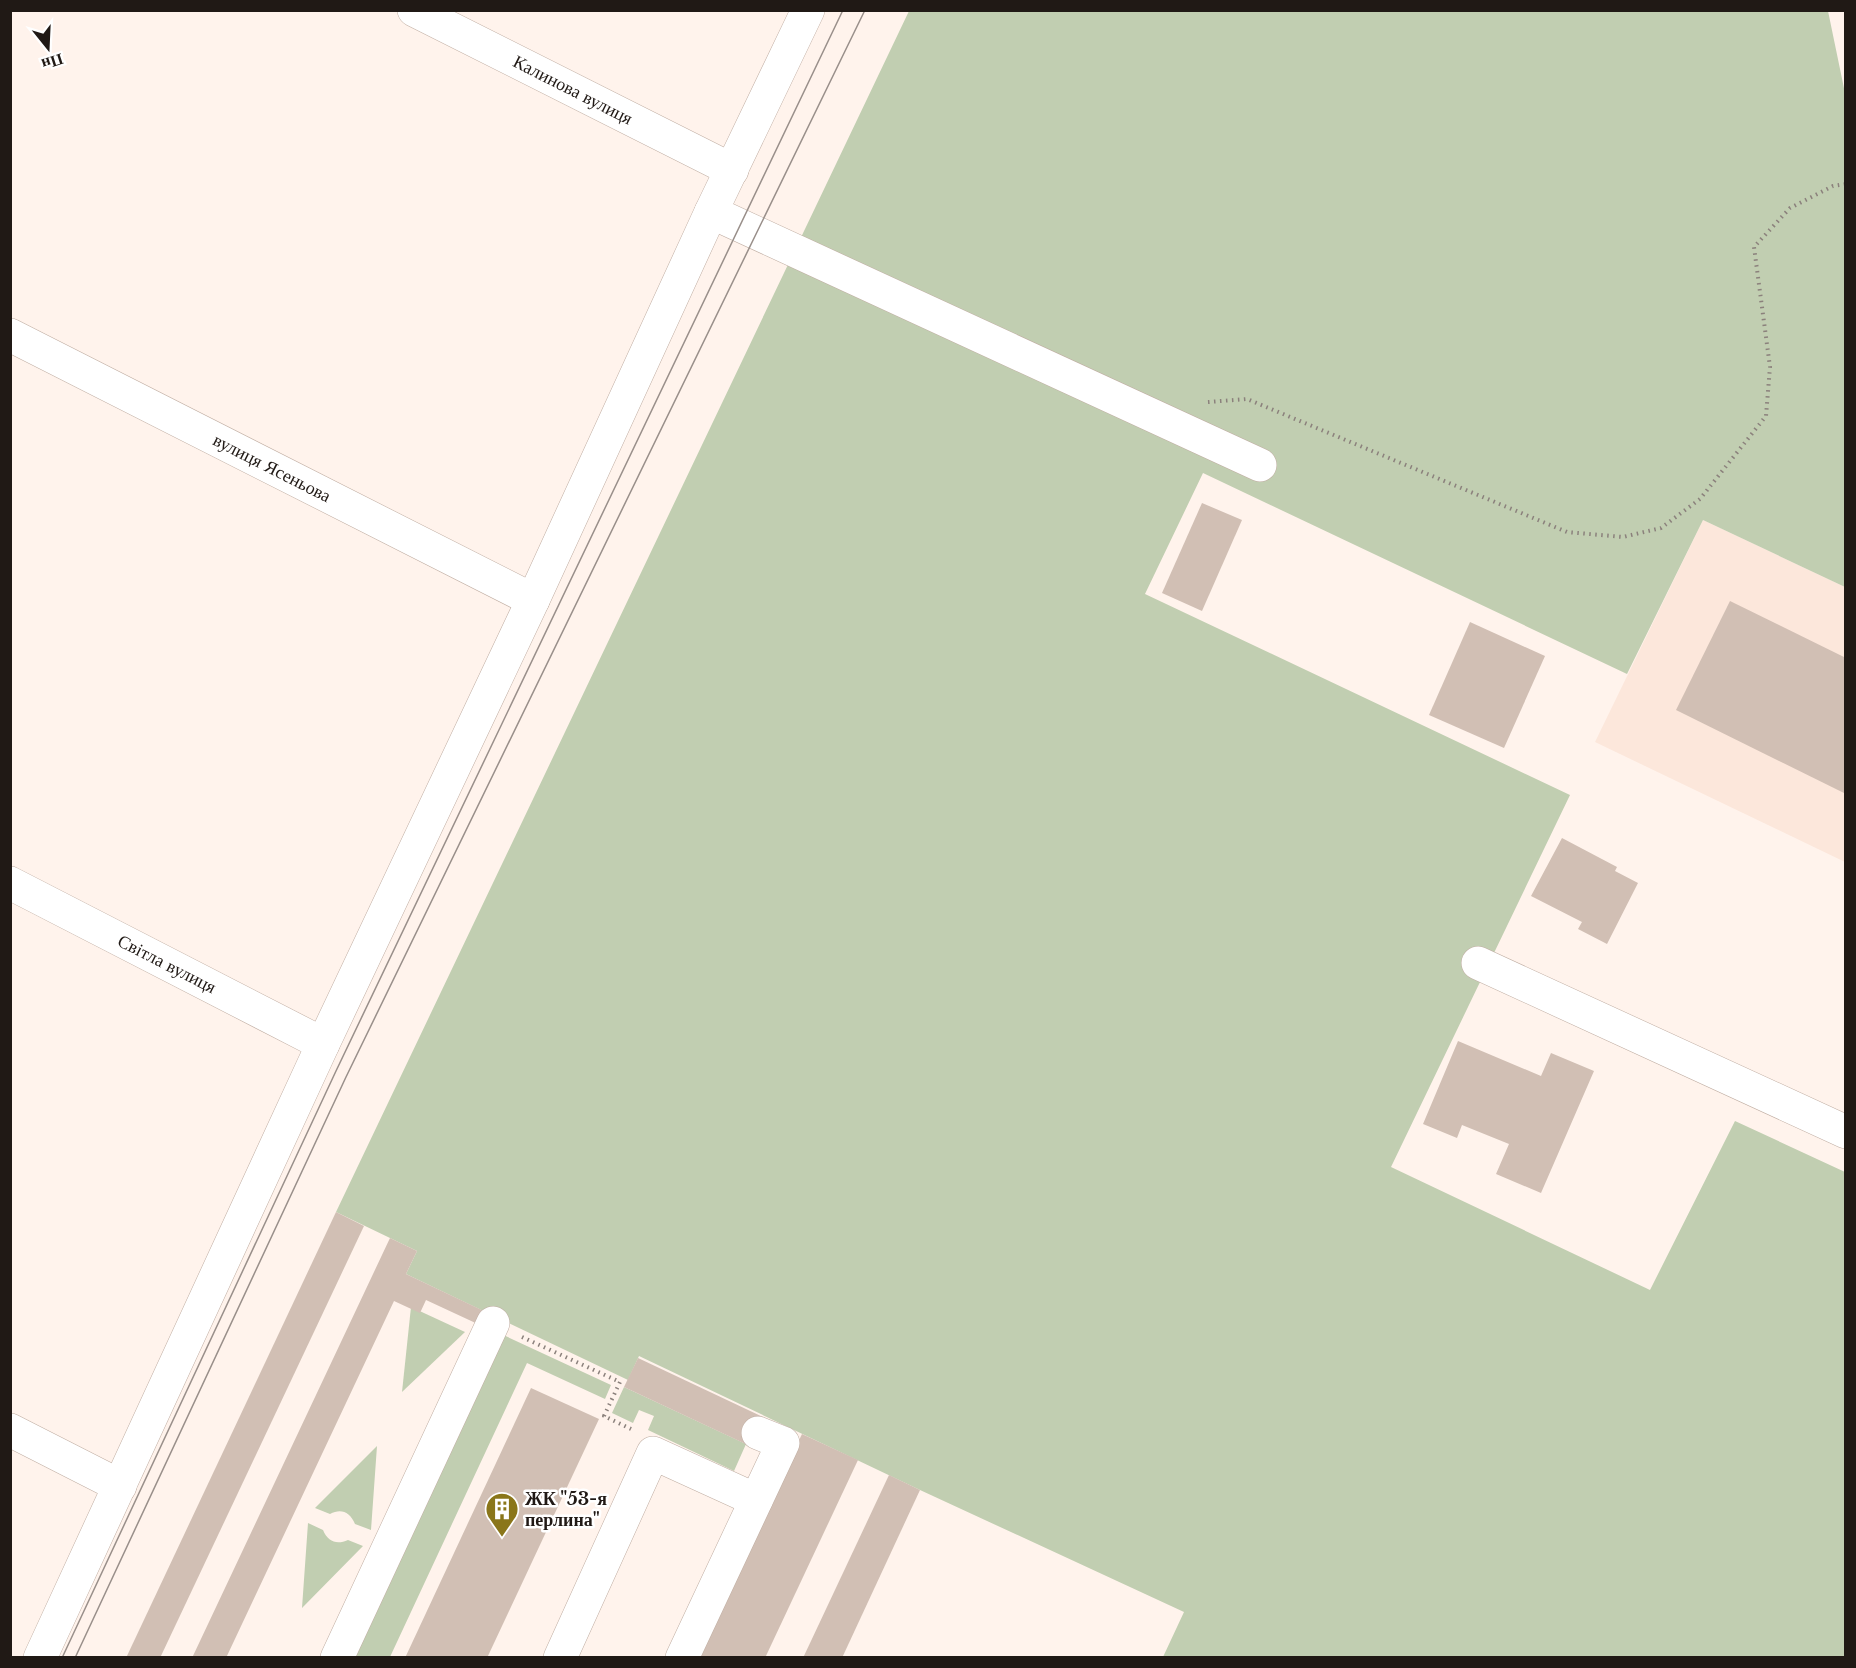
<svg xmlns="http://www.w3.org/2000/svg" width="1856" height="1668" font-family="'Libre Baskerville',serif">
<rect width="100%" height="100%" fill="#fff3ec"/>
<path fill="#fce7db" d="M 1703,520 L 1845,587 L 1845,862 L 1595,742 Z"/>
<g fill="#c1ceb1">
<path d="M 909,11 L 1828,11 L 1846,98 L 1845,587 L 1703,520 L 1627,674 L 1203,473 L 1145,594 L 1570,795 L 1391,1167 L 1650,1290 L 1735,1121 L 1845,1172 L 1845,1657 L 1163,1657 L 1184,1612 L 920,1490 L 639,1356 L 628,1380 L 406,1274 L 417,1251 L 336,1212 Z"/>
<path d="M 411,1307 L 465,1332 L 402,1392 Z"/>
<path d="M 499,1333 L 611,1385 L 605,1399 L 527,1363 L 390,1657 L 348,1658 Z"/>
<path d="M 624,1387 L 746,1444 L 734,1471 L 648,1430 L 654,1416 L 639,1410 L 633,1423 L 612,1413 Z"/>
<path d="M 377,1446 L 371,1530 L 355,1524 C 350,1512 341,1508 330,1514 L 315,1508 Z"/>
<path d="M 308,1523 L 323,1530 C 328,1542 337,1545 348,1540 L 363,1546 L 302,1608 Z"/>
</g>
<g fill="#d1bfb4">
<path d="M 1202,503 L 1242,520 L 1202,611 L 1162,593 Z"/>
<path d="M 1730,601 L 1846,658 L 1846,794 L 1676,710 Z"/>
<path d="M 1470,622 L 1545,656 L 1504,748 L 1429,715 Z"/>
<path d="M 1562,838 L 1617,867 L 1615,871 L 1638,883 L 1607,944 L 1578,929 L 1582,922 L 1531,896 Z"/>
<path d="M 1458,1041 L 1541,1076 L 1551,1053 L 1594,1071 L 1541,1193 L 1496,1174 L 1509,1144 L 1462,1125 L 1457,1138 L 1423,1124 Z"/>
<path d="M 336,1212 L 364,1226 L 160,1658 L 126,1658 Z"/>
<path d="M 390,1238 L 417,1251 L 406,1274 L 488,1313 L 482,1326 L 426,1300 L 420,1313 L 394,1301 L 226,1658 L 192,1658 Z"/>
<path d="M 638,1358 L 765,1418 L 752,1447 L 624,1387 Z"/>
<path d="M 531,1388 L 599,1419 L 487,1658 L 405,1658 Z"/>
<path d="M 802,1434 L 858,1460 L 765,1658 L 696,1658 Z"/>
<path d="M 889,1475 L 920,1490 L 842,1658 L 803,1658 Z"/>
</g>
<g fill="none" stroke-linecap="round" stroke-linejoin="round">
<g stroke="#c0aea3" stroke-width="34">
<g id="minor">
<path d="M 414,10 L 732,170"/>
<path d="M 711,212 L 1260,465"/>
<path d="M 10,335 L 533,600"/>
<path d="M 10,883 L 323,1044"/>
<path d="M 1478,963 L 1846,1132"/>
<path d="M 10,1430 L 120,1486"/>
<path d="M 40,1658 L 323,1044 L 533,600 L 711,212 L 808,10"/>
<path d="M 337,1658 L 493,1323"/>
<path d="M 560,1658 L 653,1453 L 756,1500"/>
<path d="M 682,1658 L 783,1443 L 758,1433"/>
</g>
</g>
<g stroke="#8b817c" stroke-width="4" stroke-dasharray="1.5 4.5" stroke-linecap="butt">
<path d="M 1208,402 L 1247,399 L 1567,532 L 1623,537 L 1661,528 L 1700,499 L 1766,416 L 1770,367 L 1754,247 L 1790,208 L 1833,186 L 1846,184"/>
<path d="M 522,1337 L 620,1382 L 604,1416 L 631,1429"/>
</g>
<use href="#minor" stroke="#fff" stroke-width="33"/>
<g stroke="#998f8a" stroke-width="1.5">
<path d="M 62,1658 L 336,1071 L 843,10"/>
<path d="M 75,1658 L 346,1077 L 865,10"/>
</g>
</g>
<defs>
<g id="building-pin" transform="scale(1.725)"><path d="M0 17L-7.5 6A9.5 9.5 0 1 1 7.5 6Z" fill="#8a761a" stroke="#fff"/><path d="M-4-6H4V6H1V3H-1V6H-4ZM-2.5-4.3h1.7v1.8h-1.7ZM.8-4.3h1.7v1.8H.8ZM-2.5-1h1.7V.8h-1.7ZM.8-1h1.7V.8H.8Z" fill="#fff"/></g>
</defs>
<g fill-rule="evenodd">
<use href="#building-pin" x="502" y="1509"/>
</g>
<g text-anchor="middle" stroke-width="5" stroke-linejoin="round" paint-order="stroke">
<g font-size="18" fill="#201915" stroke="#fff">
<text transform="translate(573 90) rotate(27)" y="6">Калинова вулиця</text>
<text transform="translate(272 468) rotate(27)" y="6">вулиця Ясеньова</text>
<text transform="translate(167 964) rotate(27)" y="6">Світла вулиця</text>
</g>
<g font-size="18" font-weight="bold" fill="#201915" stroke="#fff" text-anchor="start">
<text x="525" y="1505">ЖК "53-я<tspan x="525" dy="21">перлина"</tspan></text>
</g>
</g>
<rect width="1856" height="1668" fill="none" stroke="#201915" stroke-width="24"/>
<g transform="translate(48 48) rotate(162)" stroke="#ffffff" stroke-width="4.5" paint-order="stroke">
<path d="M0-4.5L10 22L0 15L-10 22Z" fill="#201915"/>
<text y="-9" font-size="16" font-weight="bold" text-anchor="middle" fill="#201915">Пн</text>
</g>
</svg>
